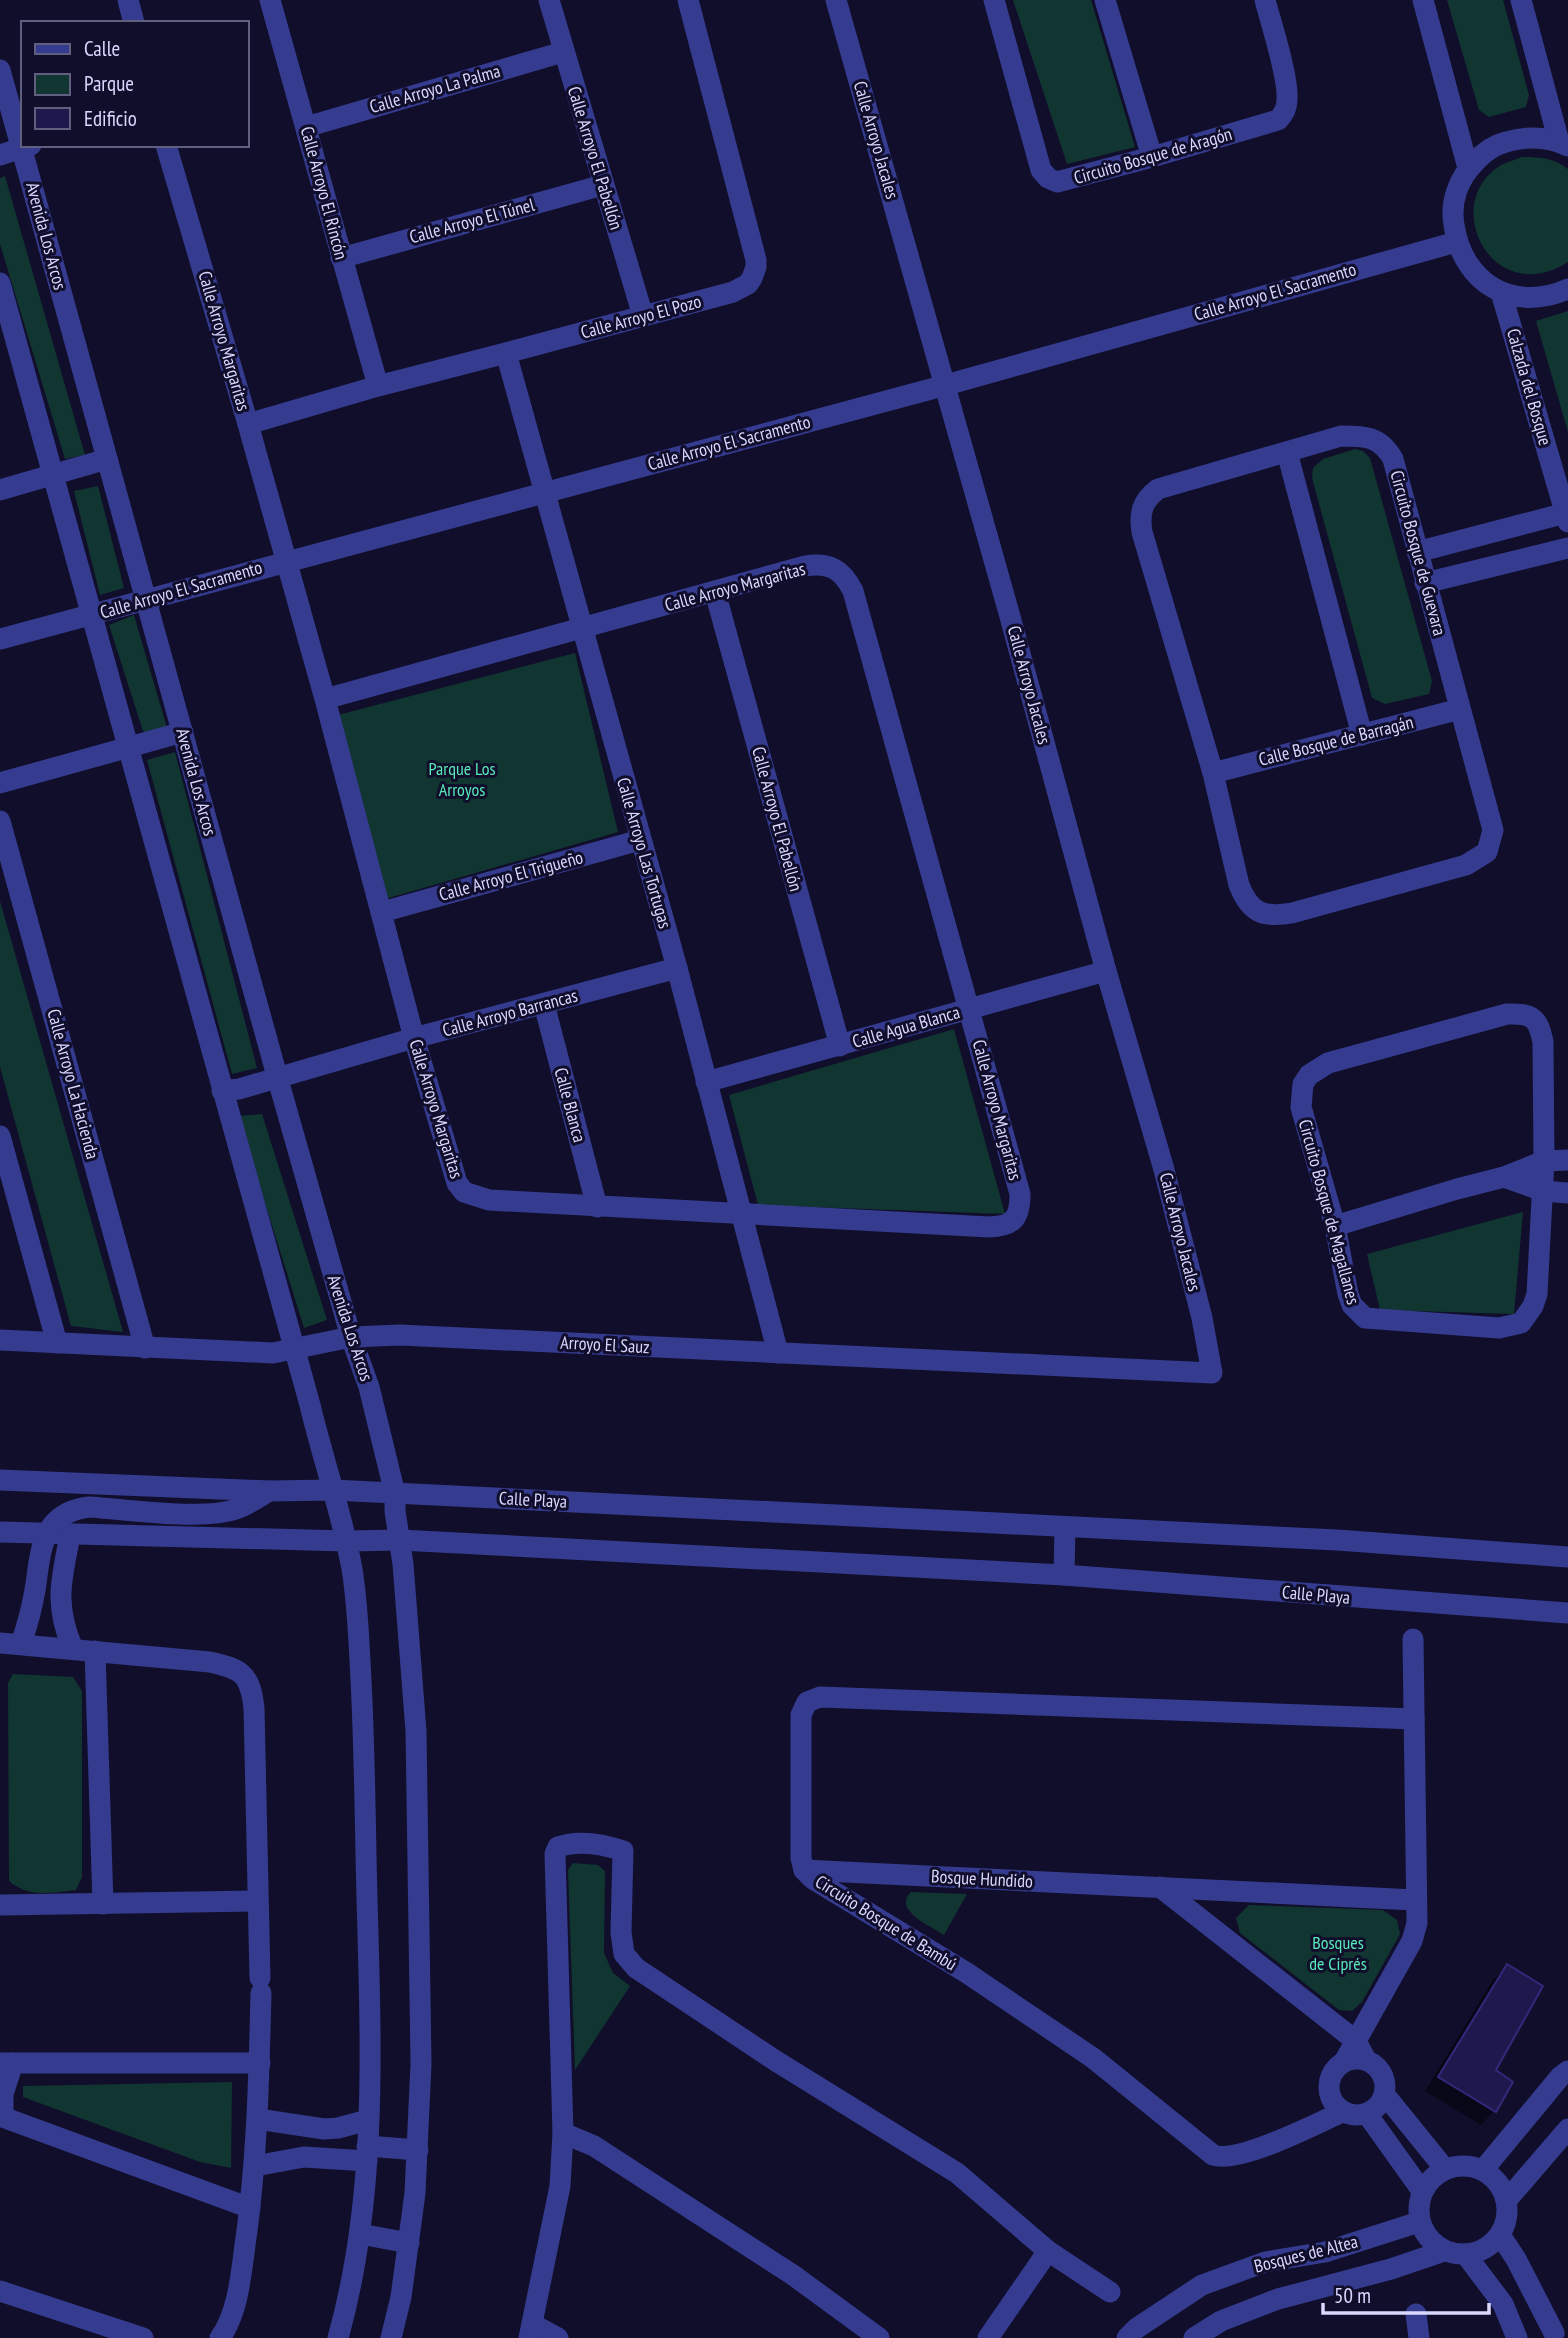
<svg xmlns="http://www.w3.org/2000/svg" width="1568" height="2338" font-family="'PT Sans Narrow',sans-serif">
<rect width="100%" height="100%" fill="#100e2b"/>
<g fill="#113530">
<path d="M 1013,0 L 1091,0 L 1135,147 L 1067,164 Z"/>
<path d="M 1447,0 L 1503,0 L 1529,95 L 1526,107 L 1489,117 L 1479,110 Z"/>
<path d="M 1522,157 C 1539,157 1554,158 1568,169 L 1568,262 C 1493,310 1438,204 1501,165 C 1507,162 1515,160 1522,157 Z"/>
<path d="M 5,176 L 85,455 L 65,459 L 0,244 L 0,178 Z"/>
<path d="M 1568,311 L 1568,432 L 1536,321 Z"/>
<path d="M 1355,449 L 1363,451 L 1370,458 L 1432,681 L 1429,694 L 1385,704 L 1372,698 L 1312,478 L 1313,468 L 1323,459 Z"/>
<path d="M 98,486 L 124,588 L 100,595 L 74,491 Z"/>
<path d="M 134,615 L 167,728 L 144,734 L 109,625 Z"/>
<path d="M 575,653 L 618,832 L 385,899 L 338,715 Z"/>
<path d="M 175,752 L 257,1068 L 232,1074 L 147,760 Z"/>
<path d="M 0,901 L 123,1332 L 71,1326 L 0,1067 Z"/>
<path d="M 954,1029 L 1005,1214 L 758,1205 L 729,1095 Z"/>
<path d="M 262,1114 L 327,1320 L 304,1328 L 238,1116 Z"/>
<path d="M 1523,1212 L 1514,1314 L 1380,1310 L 1367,1254 Z"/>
<path d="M 13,1674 L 73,1677 L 82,1691 L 82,1877 L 76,1890 C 51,1893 29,1898 9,1881 L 8,1683 Z"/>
<path d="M 573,1863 L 598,1865 L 605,1871 L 604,1953 L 613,1973 L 630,1986 L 575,2070 L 568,1870 Z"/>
<path d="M 911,1892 L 967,1894 L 944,1935 C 931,1926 892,1910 911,1892 Z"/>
<path d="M 1249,1905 L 1383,1910 L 1397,1920 L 1400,1934 L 1362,2002 L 1352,2011 L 1339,2010 L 1240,1933 L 1236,1918 Z"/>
<path d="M 232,2082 L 231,2168 L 200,2162 L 23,2097 L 23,2086 Z"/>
</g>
<path fill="#0007" d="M 1507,1966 L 1494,2070 L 1494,2111 L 1481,2125 L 1425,2091 L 1493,1980 Z"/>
<path fill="#1e194d" stroke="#31297b" stroke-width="2" d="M 1507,1964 L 1543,1986 L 1496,2070 L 1513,2082 L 1496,2112 L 1438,2077 Z"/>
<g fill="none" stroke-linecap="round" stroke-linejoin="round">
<g stroke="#353b8e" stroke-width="21">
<path d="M 128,0 L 134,23"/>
<path d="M 270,0 L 378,386"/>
<path d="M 549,0 L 643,316"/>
<path d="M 994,0 L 1041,170 L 1048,178 L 1057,182 L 1152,157 L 1278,120 C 1284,114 1287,108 1287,100 C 1289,78 1271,23 1265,0"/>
<path d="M 1105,0 L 1152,157"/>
<path d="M 1423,0 L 1468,168"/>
<path d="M 1521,0 L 1559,142"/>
<path d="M 0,70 L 277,1076 L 351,1337 L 369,1387 L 395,1494 L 395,1511 L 403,1564 L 416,1731 L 421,2064 L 415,2193 L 401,2297 L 391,2338"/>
<path d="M 306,127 L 563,52"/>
<path d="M 166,145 L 248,424 L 325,699 L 414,1038 L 457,1183 L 464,1192 L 489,1200 L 989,1227 C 1013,1226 1020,1219 1020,1194 L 853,591 C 842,569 829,562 805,566 L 325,699"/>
<path d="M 1568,146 C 1548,136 1527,136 1506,142 C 1494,145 1483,153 1475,162 C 1458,179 1450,202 1454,225 C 1463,284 1513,313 1568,289"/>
<path d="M 0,155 L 31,145"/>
<path d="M 341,258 L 603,185"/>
<path d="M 0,283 L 310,1405 C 323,1460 342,1513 352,1569 C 358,1606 359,1643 361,1680 C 364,1738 365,1796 366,1854 C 369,2016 382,2181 338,2338"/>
<path d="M 1501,292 L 1568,522"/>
<path d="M 506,353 L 677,968 L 778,1353"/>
<path d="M 248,424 L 378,386 L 506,353 L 733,292 L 748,284 L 752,278 L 756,267 L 756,260 L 688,0"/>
<path d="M 1341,436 C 1365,436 1380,436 1393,459 L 1493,830 L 1487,852 L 1466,865 L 1292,913 C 1263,918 1250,913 1239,885 L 1213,773 L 1142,532 C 1139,513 1142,501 1158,489 Z"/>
<path d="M 1287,452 L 1362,735"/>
<path d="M 0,490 L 107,459"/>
<path d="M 1417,552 L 1566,513"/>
<path d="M 1425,583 L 1568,548"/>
<path d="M 715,592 L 840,1046"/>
<path d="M 0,639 L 946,385 L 1456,242"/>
<path d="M 1213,773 L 1460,709"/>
<path d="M 0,783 L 183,732"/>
<path d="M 0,821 L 145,1348"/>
<path d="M 382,912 L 640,840"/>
<path d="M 544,1004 L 597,1207"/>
<path d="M 1507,1014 C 1533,1013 1538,1018 1543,1042 L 1544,1161 L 1537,1294 L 1533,1306 L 1521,1323 L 1499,1328 L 1365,1318 L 1352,1305 L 1348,1294 L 1335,1226 L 1301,1107 L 1303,1084 L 1309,1075 L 1328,1063 Z"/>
<path d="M 706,1082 L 1106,971"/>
<path d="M 222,1091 L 239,1089 L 414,1038 L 677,968"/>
<path d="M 0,1136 L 57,1343"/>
<path d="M 1504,1177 L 1543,1191 L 1568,1193"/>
<path d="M 1335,1226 L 1457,1189 L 1504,1177 L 1544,1161 L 1568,1160"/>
<path d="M 0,1340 L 273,1353 L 351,1337 L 400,1335 L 1212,1373 L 1202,1318 L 1163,1166 L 1106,971 L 1009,613 L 836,0"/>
<path d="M 0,1480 L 270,1491 L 333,1490 L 1337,1540 L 1568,1557"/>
<path d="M 0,1532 L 346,1541 L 400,1540 L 1064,1575 L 1568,1613"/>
<path d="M 70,1536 C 61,1580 54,1605 73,1649"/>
<path d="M 1064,1575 L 1065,1527"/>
<path d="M 0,1643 L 210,1662 C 242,1669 250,1674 254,1708 L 260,1978"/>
<path d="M 21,1644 C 27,1626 32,1608 35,1590 C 41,1552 40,1513 89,1507 C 126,1509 203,1521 236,1509 C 248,1505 258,1498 269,1491"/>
<path d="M 95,1651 L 103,1904"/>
<path d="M 804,1870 L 1415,1900"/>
<path d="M 1160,1887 L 1356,2041 L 1366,2060"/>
<path d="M 0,1905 L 257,1901"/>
<circle cx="1357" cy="2087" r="28"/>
<path d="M 1344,2062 L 1412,1941 L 1417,1923 L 1413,1639"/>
<path d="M 0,2063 L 260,2063"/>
<path d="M 1385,2095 L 1445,2169"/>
<path d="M 1342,2112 C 1316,2124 1239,2164 1213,2155 L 1093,2058 L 967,1973 L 813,1879 L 804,1870 L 801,1858 L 801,1715 L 807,1702 L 820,1697 L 1414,1719"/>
<path d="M 1367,2114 L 1422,2191"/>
<path d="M 0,2116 L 250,2208"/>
<path d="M 3,2117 L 3,2094 L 13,2063"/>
<path d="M 258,2119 L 324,2129 L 338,2128 L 368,2120"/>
<path d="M 563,2133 L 594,2146 L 793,2275 L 879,2338"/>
<path d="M 367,2146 L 418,2150"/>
<circle cx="1463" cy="2210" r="44"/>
<path d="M 255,2166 L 304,2157 L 367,2161"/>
<path d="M 1483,2170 L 1560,2077 L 1568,2071"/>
<path d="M 1506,2201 L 1568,2129"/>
<path d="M 360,2234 L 409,2243"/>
<path d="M 1500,2235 L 1516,2259 L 1554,2333"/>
<path d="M 1466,2255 L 1503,2304 L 1517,2338"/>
<path d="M 0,2291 L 143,2338"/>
<path d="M 1416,2314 L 1419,2338"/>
<path d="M 532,2324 L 558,2338"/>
<path d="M 220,2338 C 238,2313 241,2275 245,2245 C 257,2162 259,2078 261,1993"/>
<path d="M 529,2338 L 560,2186 L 563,2133 L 555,1854 L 558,1847 C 578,1840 603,1844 623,1851 L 621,1932 L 624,1954 L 636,1968 L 776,2061 L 957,2173 L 1048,2251 L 1110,2292"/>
<path d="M 988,2338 L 1048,2251"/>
<path d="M 1127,2338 L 1137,2328 L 1202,2285 L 1265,2262 L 1325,2252 L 1419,2222"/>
<path d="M 1194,2338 L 1221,2321 L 1278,2299 L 1391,2269 L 1444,2251"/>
</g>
</g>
<g text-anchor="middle" stroke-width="6" stroke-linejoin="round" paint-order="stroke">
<g font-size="18" fill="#d9d8ff" stroke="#100e2b">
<text transform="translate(435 89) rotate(-16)" y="6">Calle Arroyo La Palma</text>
<text transform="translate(876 140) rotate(74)" y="6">Calle Arroyo Jacales</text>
<text transform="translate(1153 156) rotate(-16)" y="6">Circuito Bosque de Aragón</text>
<text transform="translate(595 158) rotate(73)" y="6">Calle Arroyo El Pabellón</text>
<text transform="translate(324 193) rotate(75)" y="6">Calle Arroyo El Rincón</text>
<text transform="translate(472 221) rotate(-15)" y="6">Calle Arroyo El Túnel</text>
<text transform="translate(46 236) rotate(75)" y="6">Avenida Los Arcos</text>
<text transform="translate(1275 292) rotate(-16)" y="6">Calle Arroyo El Sacramento</text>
<text transform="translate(641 317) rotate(-15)" y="6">Calle Arroyo El Pozo</text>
<text transform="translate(224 341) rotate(74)" y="6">Calle Arroyo Margaritas</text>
<text transform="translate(1529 387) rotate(74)" y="6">Calzada del Bosque</text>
<text transform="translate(729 443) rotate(-15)" y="6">Calle Arroyo El Sacramento</text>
<text transform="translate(1418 553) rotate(75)" y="6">Circuito Bosque de Guevara</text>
<text transform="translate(735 587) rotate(-15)" y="6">Calle Arroyo Margaritas</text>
<text transform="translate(181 590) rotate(-16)" y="6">Calle Arroyo El Sacramento</text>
<text transform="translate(1029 685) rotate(75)" y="6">Calle Arroyo Jacales</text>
<text transform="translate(1336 741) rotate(-14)" y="6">Calle Bosque de Barragán</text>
<text transform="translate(196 782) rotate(75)" y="6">Avenida Los Arcos</text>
<text transform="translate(777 819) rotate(75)" y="6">Calle Arroyo El Pabellón</text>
<text transform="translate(644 853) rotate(74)" y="6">Calle Arroyo Las Tortugas</text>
<text transform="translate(511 876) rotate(-15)" y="6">Calle Arroyo El Trigueño</text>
<text transform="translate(510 1013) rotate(-15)" y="6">Calle Arroyo Barrancas</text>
<text transform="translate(906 1027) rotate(-16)" y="6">Calle Agua Blanca</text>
<text transform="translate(73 1084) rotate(75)" y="6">Calle Arroyo La Hacienda</text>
<text transform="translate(570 1105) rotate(75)" y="6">Calle Blanca</text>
<text transform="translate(436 1109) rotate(73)" y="6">Calle Arroyo Margaritas</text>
<text transform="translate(997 1110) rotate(75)" y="6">Calle Arroyo Margaritas</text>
<text transform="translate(1329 1212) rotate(75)" y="6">Circuito Bosque de Magallanes</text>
<text transform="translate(1180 1232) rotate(76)" y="6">Calle Arroyo Jacales</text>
<text transform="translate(350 1328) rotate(72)" y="6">Avenida Los Arcos</text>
<text transform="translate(605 1345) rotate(3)" y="6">Arroyo El Sauz</text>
<text transform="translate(533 1500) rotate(3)" y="6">Calle Playa</text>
<text transform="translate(1316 1595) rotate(5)" y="6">Calle Playa</text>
<text transform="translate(982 1879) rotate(3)" y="6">Bosque Hundido</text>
<text transform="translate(886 1923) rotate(32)" y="6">Circuito Bosque de Bambú</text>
<text transform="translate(1306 2254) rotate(-14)" y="6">Bosques de Altea</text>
</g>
<g font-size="18" fill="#58eab8" stroke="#100e2b">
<text x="462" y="775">Parque Los<tspan x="462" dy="21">Arroyos</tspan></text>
<text x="1338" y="1949">Bosques<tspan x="1338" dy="21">de Ciprés</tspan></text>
</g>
</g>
<rect x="21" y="21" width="228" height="126" fill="#100e2b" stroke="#605f80" stroke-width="2"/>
<rect x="35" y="44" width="35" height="10" fill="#353b8e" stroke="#605f80" stroke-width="2"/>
<text x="84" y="56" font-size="21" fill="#d9d8ff">Calle</text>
<rect x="35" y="74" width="35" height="21" fill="#113530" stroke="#605f80" stroke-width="2"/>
<text x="84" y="91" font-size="21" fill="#d9d8ff">Parque</text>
<rect x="35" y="108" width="35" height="21" fill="#1e194d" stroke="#605f80" stroke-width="2"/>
<text x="84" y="126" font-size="21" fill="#d9d8ff">Edificio</text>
<path d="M1323 2303v10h166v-10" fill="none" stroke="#d9d8ff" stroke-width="3.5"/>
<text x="1334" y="2303" font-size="21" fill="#d9d8ff" stroke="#100e2b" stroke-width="5" paint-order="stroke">50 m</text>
</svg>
